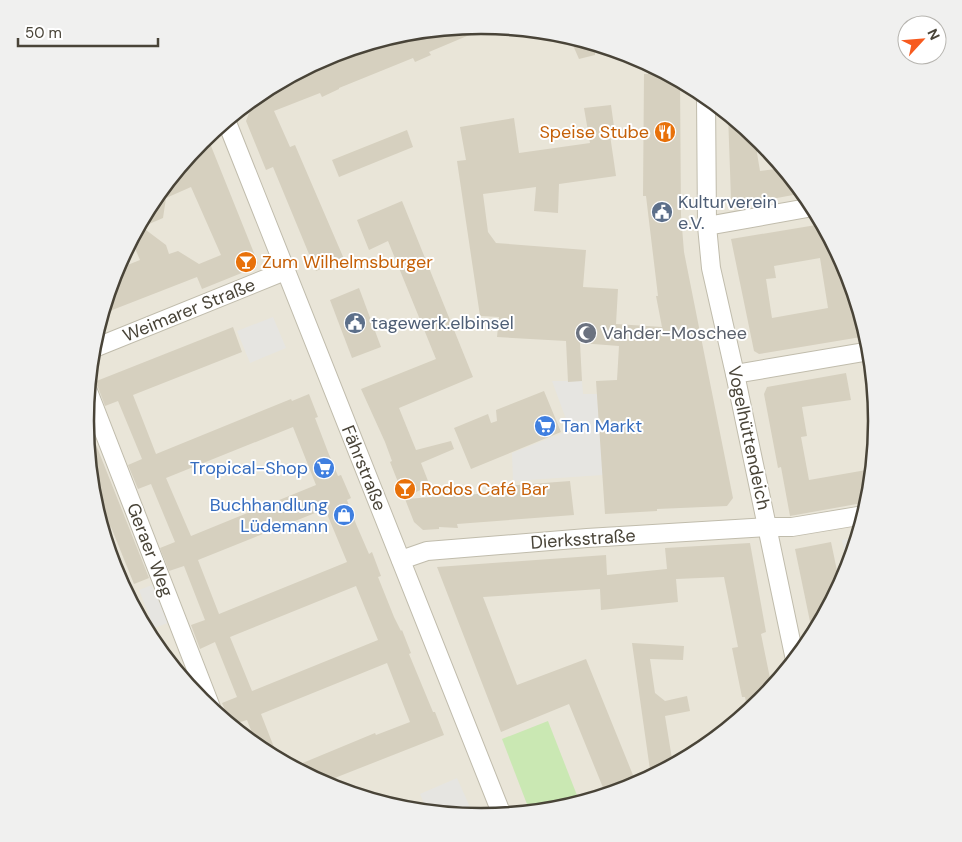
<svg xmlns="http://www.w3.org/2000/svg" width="962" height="842" font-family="'DM Sans',sans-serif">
<rect width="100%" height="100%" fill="#f5f3ea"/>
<circle fill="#e9e5d8" cx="481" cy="421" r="395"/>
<path fill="#ede9d4" d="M 191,664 L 201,701 L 176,670 Z"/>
<path fill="#cae8b3" d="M 548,721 L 580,803 L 558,809 L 530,812 L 502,739 Z"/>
<g fill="#e6e5e1">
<path d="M 273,317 L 286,348 L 250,363 L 237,331 Z"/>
<path d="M 552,381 L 582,381 L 583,394 L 597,394 L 603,475 L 513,481 L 512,453 L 570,430 Z"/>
<path d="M 858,537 L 848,570 L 842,540 Z"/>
<path d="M 152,585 L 168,623 L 154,628 L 139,590 Z"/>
<path d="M 457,778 L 474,816 L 428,812 L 420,794 Z"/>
</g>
<g fill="#d6d0bf" fill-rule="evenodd">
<path d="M 481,25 L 486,25 L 486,28 L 429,52 L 431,55 L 415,62 L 413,58 L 339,88 L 339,89 L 322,97 L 320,93 L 274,111 L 290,147 L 295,145 L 344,259 L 316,271 L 273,167 L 266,170 L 246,121 L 256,95 L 314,64 L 353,48 L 404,33 Z"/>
<path d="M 569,36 L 595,44 L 595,55 L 579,59 Z"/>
<path d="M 648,64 L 680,80 L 681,215 L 684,252 L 733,498 L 727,506 L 657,509 L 657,511 L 605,514 L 596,381 L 617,380 L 619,346 L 580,343 L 582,381 L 568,382 L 566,341 L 497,337 L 499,317 L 480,316 L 457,161 L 466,160 L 460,127 L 514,118 L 519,153 L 590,143 L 584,108 L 611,105 L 615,134 L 610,135 L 616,176 L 559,184 L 558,213 L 534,211 L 536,187 L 483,194 L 488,232 L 496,243 L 586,250 L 583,287 L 618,289 L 616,324 L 662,327 L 656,296 L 658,296 L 646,196 L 643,196 L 644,74 L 648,74 Z"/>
<path d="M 728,114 L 757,138 L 757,153 L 760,171 L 783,168 L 804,193 L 739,205 L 731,199 Z"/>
<path d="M 407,130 L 413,147 L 339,177 L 332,160 Z"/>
<path d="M 207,136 L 258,263 L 254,268 L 202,289 L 197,277 L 102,314 L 115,270 L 140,260 L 131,239 L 152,201 L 201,141 ZM 191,187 L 221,255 L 199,264 L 178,251 L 169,254 L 166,245 L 142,227 L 163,218 L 166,198 Z"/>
<path d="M 402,201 L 473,377 L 399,408 L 416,450 L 451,441 L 454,449 L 421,463 L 430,486 L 404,497 L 390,462 L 392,461 L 385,442 L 361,389 L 436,359 L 388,241 L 369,250 L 357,220 Z"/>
<path d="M 822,224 L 847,270 L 867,336 L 759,354 L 754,351 L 731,239 ZM 820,258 L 828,308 L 772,318 L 766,279 L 776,278 L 774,266 Z"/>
<path d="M 359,288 L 381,347 L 352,358 L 330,300 Z"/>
<path d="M 233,327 L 242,352 L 133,395 L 156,454 L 291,399 L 292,401 L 309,394 L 318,417 L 315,418 L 328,452 L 338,476 L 341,475 L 351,498 L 347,500 L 356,524 L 369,554 L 372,552 L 381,576 L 378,577 L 394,617 L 401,631 L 402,630 L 411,653 L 409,654 L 433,712 L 435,712 L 444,735 L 322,783 L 293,767 L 375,733 L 376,735 L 410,722 L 387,663 L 261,714 L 279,760 L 258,748 L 247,720 L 231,725 L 222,703 L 237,697 L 215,642 L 200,649 L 191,625 L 205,620 L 184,566 L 169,571 L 160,548 L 175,542 L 151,484 L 138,489 L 128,465 L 142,459 L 118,401 L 105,406 L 98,387 L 94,382 ZM 293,427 L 316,485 L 191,536 L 166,478 ZM 325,509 L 347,562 L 219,614 L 198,560 ZM 356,586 L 378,640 L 252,691 L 230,637 Z"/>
<path d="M 846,373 L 851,400 L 802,407 L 807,436 L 801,437 L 809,480 L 872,469 L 868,502 L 790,516 L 781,467 L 778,468 L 764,394 L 767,387 Z"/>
<path d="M 544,391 L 561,432 L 471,469 L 454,428 L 488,414 L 491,423 L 497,421 L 496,410 Z"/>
<path d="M 89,427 L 149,578 L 134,584 L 111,527 L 102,531 L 93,498 L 86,428 Z"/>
<path d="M 570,481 L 574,515 L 457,524 L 458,528 L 439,527 L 439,529 L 423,530 L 414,522 L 405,499 L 506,492 L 506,486 Z"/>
<path d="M 831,542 L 840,585 L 813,636 L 795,549 Z"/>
<path d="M 750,543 L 766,632 L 761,634 L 772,688 L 761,701 L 748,712 L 745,697 L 742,697 L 732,648 L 738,647 L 724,577 L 676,579 L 678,602 L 601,610 L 600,589 L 483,597 L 517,685 L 586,659 L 637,785 L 606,795 L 569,704 L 501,732 L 437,567 L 606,555 L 607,575 L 667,569 L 665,548 Z"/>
<path d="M 632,643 L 684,646 L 683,660 L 650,659 L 655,693 L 665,701 L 687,696 L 690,711 L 665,716 L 673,765 L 651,777 Z"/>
</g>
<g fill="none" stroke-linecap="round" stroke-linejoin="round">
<g stroke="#c0bcac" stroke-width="20">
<g id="street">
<path d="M 706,96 L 707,226 L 711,268 L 735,374 L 795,660"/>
<path d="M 226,120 L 502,815"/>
<path d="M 707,226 L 813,207"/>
<path d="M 92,349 L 285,271"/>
<path d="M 735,374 L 870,351"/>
<path d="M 88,391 L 212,710"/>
<path d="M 401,560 L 427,551 L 587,538 L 767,527 L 792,527 L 864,515"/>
</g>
</g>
<use href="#street" stroke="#fff" stroke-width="18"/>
</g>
<defs>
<g id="restaurant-disc" transform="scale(1.125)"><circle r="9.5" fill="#e8710a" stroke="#fff"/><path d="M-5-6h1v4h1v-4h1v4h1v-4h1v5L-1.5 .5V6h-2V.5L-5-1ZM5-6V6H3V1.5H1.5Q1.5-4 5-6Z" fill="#fff"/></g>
<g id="civic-disc" transform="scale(1.125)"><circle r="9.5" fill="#5c6f8a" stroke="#fff"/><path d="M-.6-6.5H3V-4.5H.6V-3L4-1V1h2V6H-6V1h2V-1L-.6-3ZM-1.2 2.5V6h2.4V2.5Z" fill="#fff"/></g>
<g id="bar-disc" transform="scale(1.125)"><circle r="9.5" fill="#e8710a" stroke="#fff"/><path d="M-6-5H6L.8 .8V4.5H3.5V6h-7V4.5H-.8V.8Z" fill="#fff"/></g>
<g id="mosque-disc" transform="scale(1.125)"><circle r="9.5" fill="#6b7280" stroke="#fff"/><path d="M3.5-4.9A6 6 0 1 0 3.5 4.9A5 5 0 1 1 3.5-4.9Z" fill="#fff"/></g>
<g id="supermarket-disc" transform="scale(1.125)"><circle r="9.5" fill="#3f7fe0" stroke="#fff"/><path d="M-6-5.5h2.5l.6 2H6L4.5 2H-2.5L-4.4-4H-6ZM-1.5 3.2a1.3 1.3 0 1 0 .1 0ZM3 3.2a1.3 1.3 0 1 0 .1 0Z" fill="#fff"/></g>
<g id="shop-disc" transform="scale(1.125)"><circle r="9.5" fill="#3f7fe0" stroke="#fff"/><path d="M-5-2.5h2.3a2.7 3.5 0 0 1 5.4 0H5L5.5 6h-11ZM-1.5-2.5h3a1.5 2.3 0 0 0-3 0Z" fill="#fff"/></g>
</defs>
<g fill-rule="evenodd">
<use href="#restaurant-disc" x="665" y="132"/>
<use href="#civic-disc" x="662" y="212"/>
<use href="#bar-disc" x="246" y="262"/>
<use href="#civic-disc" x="355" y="323"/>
<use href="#mosque-disc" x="586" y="333"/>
<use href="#supermarket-disc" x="545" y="426"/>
<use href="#supermarket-disc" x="324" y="468"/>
<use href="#bar-disc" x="405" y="489"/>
<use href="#shop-disc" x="344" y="515"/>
</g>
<g text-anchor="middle" stroke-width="4" stroke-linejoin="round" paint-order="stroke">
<g font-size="18" fill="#c56008" stroke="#fff" text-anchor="start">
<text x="649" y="138" text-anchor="end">Speise Stube</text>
<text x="262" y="268">Zum Wilhelmsburger</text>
<text x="421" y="495">Rodos Café Bar</text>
</g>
<g font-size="18" fill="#4e5e75" stroke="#fff" text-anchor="start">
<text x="678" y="208">Kulturverein<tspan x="678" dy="21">e.V.</tspan></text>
<text x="371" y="329">tagewerk.elbinsel</text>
</g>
<g font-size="18" fill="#494438" stroke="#fff">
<text transform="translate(189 310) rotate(-22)" y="6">Weimarer Straße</text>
<text transform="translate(749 438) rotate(78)" y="6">Vogelhüttendeich</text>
<text transform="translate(364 468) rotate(68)" y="6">Fährstraße</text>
<text transform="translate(583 539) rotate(-4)" y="6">Dierksstraße</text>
<text transform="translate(150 550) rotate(69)" y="6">Geraer Weg</text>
</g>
<g font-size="18" fill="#5b616d" stroke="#fff" text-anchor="start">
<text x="602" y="339">Vahder-Moschee</text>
</g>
<g font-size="18" fill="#366cbe" stroke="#fff" text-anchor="end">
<text x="561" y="432" text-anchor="start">Tan Markt</text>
<text x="308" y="474">Tropical-Shop</text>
<text x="328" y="511">Buchhandlung<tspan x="328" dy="21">Lüdemann</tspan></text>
</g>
</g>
<path d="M0 0H962V842H0ZM94 421a387 387 0 1 1 774 0a387 387 0 1 1-774 0Z" fill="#f0f0ef" fill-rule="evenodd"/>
<path fill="none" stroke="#494438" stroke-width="2.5" d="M94 421a387 387 0 1 1 774 0a387 387 0 1 1-774 0Z"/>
<g transform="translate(922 40) rotate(64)"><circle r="24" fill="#ffffff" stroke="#b6b4af"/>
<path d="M0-4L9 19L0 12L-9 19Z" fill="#f75a1e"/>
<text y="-8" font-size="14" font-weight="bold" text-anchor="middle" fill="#494438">N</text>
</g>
<path d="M18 38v8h140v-8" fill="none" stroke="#494438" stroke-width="2.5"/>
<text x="25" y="38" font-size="15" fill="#494438" stroke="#ffffff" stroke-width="4" paint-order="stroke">50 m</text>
</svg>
